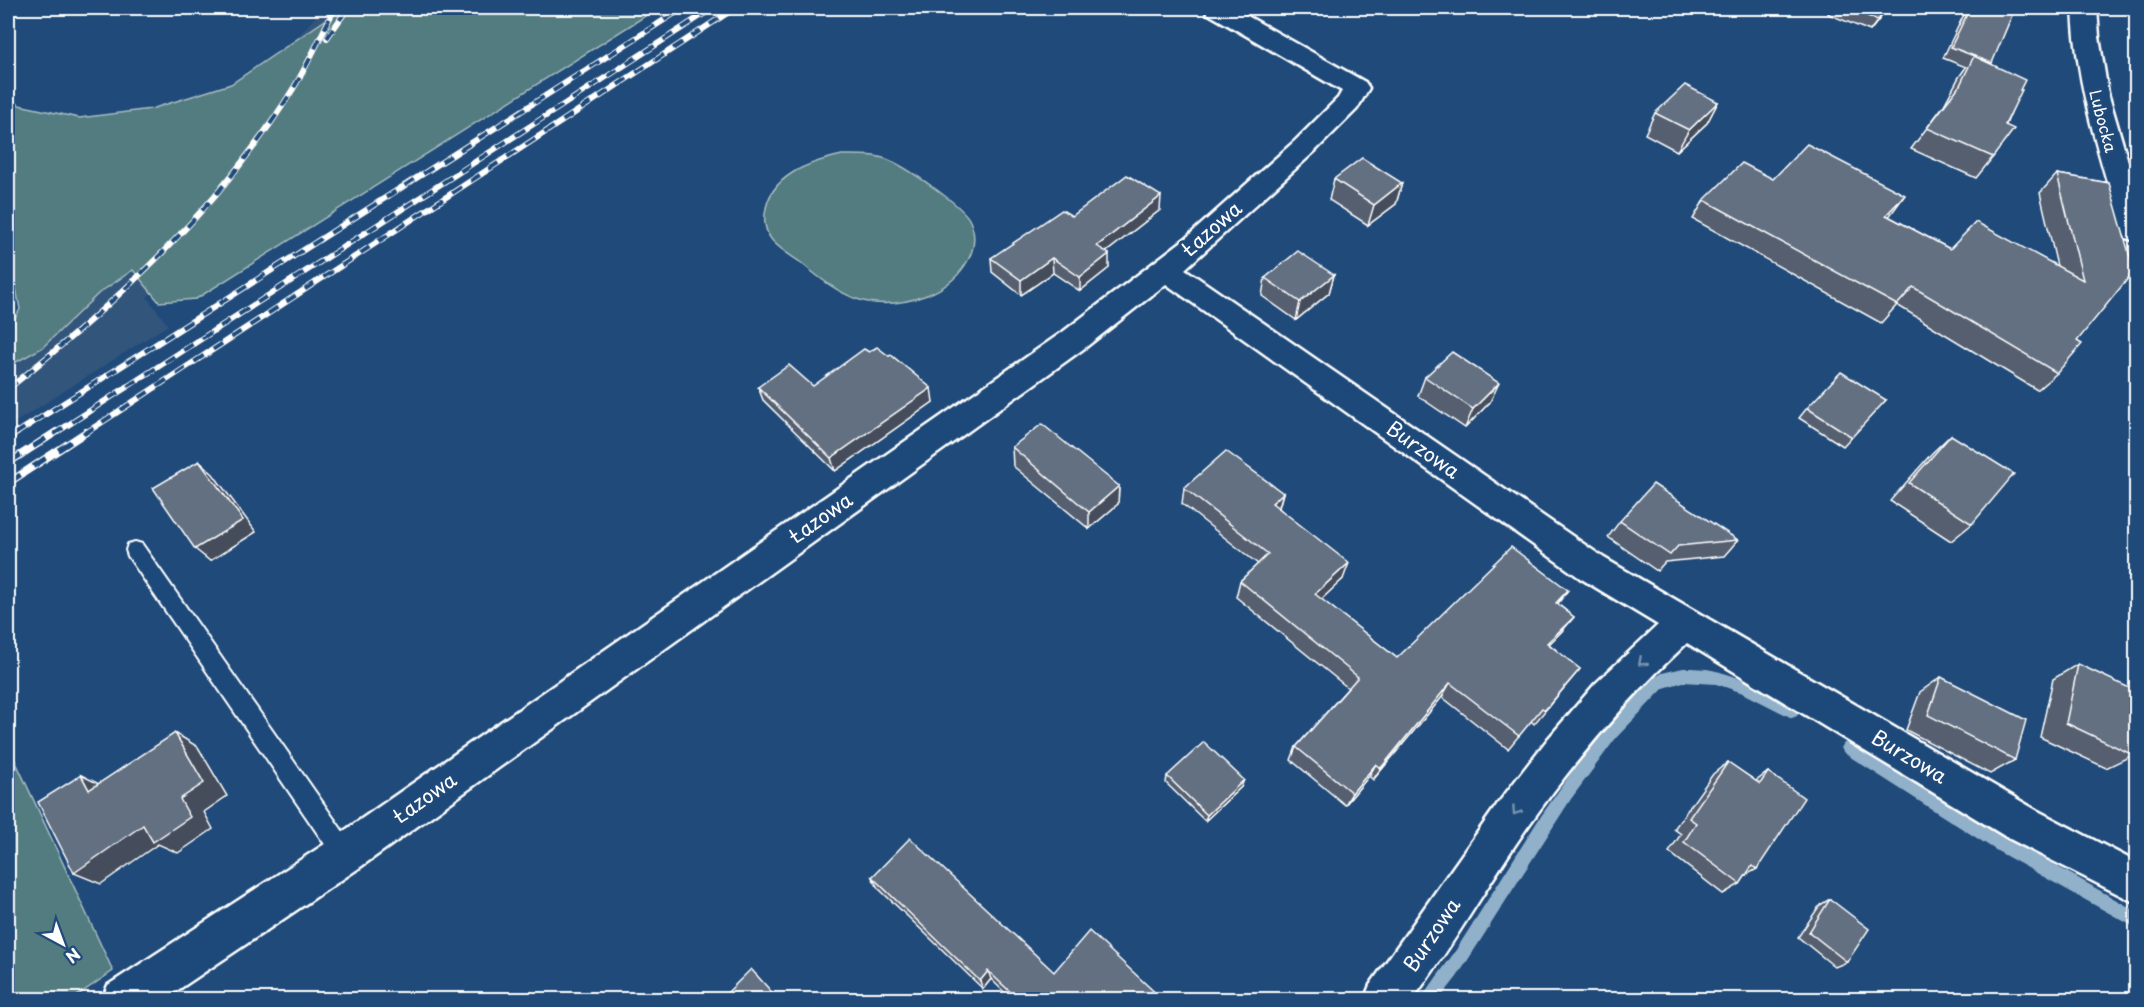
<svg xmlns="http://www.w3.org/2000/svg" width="2144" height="1007" font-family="'Playpen Sans',sans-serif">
<rect width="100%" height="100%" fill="#1f4a7a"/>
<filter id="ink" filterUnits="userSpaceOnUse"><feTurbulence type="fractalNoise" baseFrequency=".0167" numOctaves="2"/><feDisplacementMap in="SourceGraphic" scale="12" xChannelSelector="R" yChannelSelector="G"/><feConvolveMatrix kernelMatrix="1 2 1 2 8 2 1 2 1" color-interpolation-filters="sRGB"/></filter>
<g filter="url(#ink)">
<path fill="#33557c" d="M 321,8 L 526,8 L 288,173 L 147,297 L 168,325 L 8,427 L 8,354 L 319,13 Z"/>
<g fill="#537b81" stroke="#a9bdc0" stroke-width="1.5">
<path d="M 343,8 L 658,8 L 196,299 L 159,302 L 133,270 L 99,293 L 42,348 L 11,365 L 8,364 L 8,332 L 20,309 L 13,273 L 8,273 L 8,94 L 19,105 L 79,118 L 151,109 L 231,84 Z"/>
<path d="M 842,155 C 858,155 876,154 891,161 C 907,168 964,206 970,221 C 984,253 956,284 927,295 C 871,316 842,297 800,262 C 791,256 778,248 771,239 C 766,232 764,222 765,214 C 769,175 810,162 842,155 Z"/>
<path d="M 8,745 L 113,971 L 72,999 L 8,999 Z"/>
</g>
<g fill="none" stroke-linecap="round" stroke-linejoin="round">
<g fill="#91b0c9" fill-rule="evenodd">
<path d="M 1683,668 C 1695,668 1705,668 1716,671 C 1732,674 1794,698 1800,711 L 1797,716 L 1792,718 L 1743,693 L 1716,684 L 1683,682 L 1664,688 L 1616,738 L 1571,799 L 1457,977 L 1439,1000 L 1420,1000 L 1454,953 L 1539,819 L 1582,757 L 1605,728 L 1649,681 L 1662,673 Z"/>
<path d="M 1849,741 L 2009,839 L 2136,911 L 2136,928 L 1997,851 L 1844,753 L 1841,748 L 1844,743 Z"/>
</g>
<g stroke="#fff" stroke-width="4">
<path id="lane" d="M 135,542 L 142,544 L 353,846 L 356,854 L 353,862 L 345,865 L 337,862 L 128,556 L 126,550 L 128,544 Z"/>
</g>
<g stroke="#fff" stroke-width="5">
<path id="street" d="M 1204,8 L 1233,8 L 1365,82 L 1369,88 L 1357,109 L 1314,152 L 1185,269 L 1604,558 L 2036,810 L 2136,862 L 2136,903 L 2008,838 L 1687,643 C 1626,700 1574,761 1526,829 C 1487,885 1453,946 1412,1000 L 1364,1000 L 1370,985 L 1499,802 L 1547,740 L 1595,684 L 1658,625 L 1580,578 L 1166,284 L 1086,347 L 359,868 L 163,1000 L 102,1000 L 108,985 L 331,840 L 1064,331 L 1186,238 L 1296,140 L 1338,98 L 1342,91 L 1207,13 Z"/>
</g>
<g stroke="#fff" stroke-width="5">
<path id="secondary" d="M 2073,8 L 2097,8 L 2099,37 L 2108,93 L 2136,189 L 2136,241 L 2126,238 L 2122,231 C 2100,157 2076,86 2073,8 Z"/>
</g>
<use href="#lane" fill="#1f4a7a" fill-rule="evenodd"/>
<use href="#street" fill="#1f4a7a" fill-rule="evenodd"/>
<use href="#secondary" fill="#1f4a7a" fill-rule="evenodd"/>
<g stroke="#fff" stroke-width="6">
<g id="rail-far1">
<path d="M 327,38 L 348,8"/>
<path d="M 8,389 C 116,303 220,208 293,89 C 309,63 321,35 335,8"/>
<path d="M 15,434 L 683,8"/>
<path d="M 54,434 L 713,8"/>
<path d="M 84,434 L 735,8"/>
</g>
</g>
<g stroke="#fff" stroke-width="8">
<g id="rail">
<path d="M 8,438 L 17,432"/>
<path d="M 8,463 L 56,432"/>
<path d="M 8,483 L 86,432"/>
</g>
</g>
<use href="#rail-far1" stroke="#1f4a7a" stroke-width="4" stroke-dasharray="11" stroke-linecap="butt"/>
<use href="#rail" stroke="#1f4a7a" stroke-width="5" stroke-dasharray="15" stroke-linecap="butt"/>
</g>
<g fill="#555f70" stroke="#fff" stroke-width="1.5">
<path d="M 1832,8 L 1888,8 L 1870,31 L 1828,14 Z"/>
<path d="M 1967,8 L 2015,8 L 1991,64 L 2020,90 L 1993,157 L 1976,178 L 1911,149 L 1944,105 L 1959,77 L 1966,67 L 1943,58 Z"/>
<path d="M 1718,102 L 1707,123 L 1677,151 L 1645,134 L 1655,113 Z"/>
<path d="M 2057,174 L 2109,183 L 2077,341 L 2057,373 L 2037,390 L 1897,305 L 1881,323 L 1693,219 L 1704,200 L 1773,179 L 1888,216 L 1950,249 L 2057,266 L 2040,193 Z"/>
<path d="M 1334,179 L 1402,183 L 1396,204 L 1368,225 L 1329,200 Z"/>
<path d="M 1160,210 L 1106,252 L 1109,268 L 1080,291 L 1053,273 L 1021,295 L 992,272 L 991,258 L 1072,216 Z"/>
<path d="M 1334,275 L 1329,293 L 1296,320 L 1262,296 L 1265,278 Z"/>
<path d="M 1425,377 L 1490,402 L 1465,428 L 1418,396 Z"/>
<path d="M 813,386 L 933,402 L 835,471 L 763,400 L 758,387 Z"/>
<path d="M 1886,400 L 1843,446 L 1799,418 L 1807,408 Z"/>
<path d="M 1951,435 L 1972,524 L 1951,541 L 1890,501 L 1932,453 Z"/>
<path d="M 1012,447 L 1119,486 L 1118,504 L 1089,529 L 1013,466 Z"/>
<path d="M 1184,488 L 1283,493 L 1279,508 L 1343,579 L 1321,599 L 1397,658 L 1558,604 L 1574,617 L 1562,631 L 1549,644 L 1580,669 L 1534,724 L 1531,721 L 1508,749 L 1442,697 L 1373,780 L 1369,776 L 1345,805 L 1291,760 L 1296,747 L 1348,688 L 1236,597 L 1240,581 L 1258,564 L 1182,504 Z"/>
<path d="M 1620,521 L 1738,540 L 1724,556 L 1665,562 L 1657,571 L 1608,537 Z"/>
<path d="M 2078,664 L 2133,755 L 2106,768 L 2040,737 L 2053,679 Z"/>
<path d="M 1941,677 L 2015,760 L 1990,774 L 1906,730 L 1920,692 Z"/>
<path d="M 1728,762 L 1756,781 L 1768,772 L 1757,869 L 1746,875 L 1740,884 L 1723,894 L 1669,852 L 1681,834 L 1674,829 L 1713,774 Z"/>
<path d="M 1167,776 L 1241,787 L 1205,821 L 1166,783 Z"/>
<path d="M 872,877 L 1054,972 L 1162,999 L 1011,999 L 991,979 L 983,989 L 878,888 Z"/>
<path d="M 1830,899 L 1847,962 L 1835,967 L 1798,937 L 1820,905 Z"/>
</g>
<g fill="#454e5b" stroke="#fff" stroke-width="1.5">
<path d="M 1887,8 L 1888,8 L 1870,31 L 1878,20 Z"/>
<path d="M 1718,102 L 1707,123 L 1677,151 L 1689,130 Z"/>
<path d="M 1402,183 L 1396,204 L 1368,225 L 1374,205 Z"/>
<path d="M 1905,195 L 1891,214 L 1872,234 L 1886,215 Z"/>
<path d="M 1161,196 L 1160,210 L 1096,260 L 1097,246 Z"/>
<path d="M 1109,254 L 1109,268 L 1080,291 L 1080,277 Z"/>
<path d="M 1052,258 L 1053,273 L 1021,295 L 1021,280 Z"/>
<path d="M 1334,275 L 1329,293 L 1296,320 L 1300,302 Z"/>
<path d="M 1499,383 L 1490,402 L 1465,428 L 1473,409 Z"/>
<path d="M 931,388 L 933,402 L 835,471 L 831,458 Z"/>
<path d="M 199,461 L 213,474 L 256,532 L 210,561 L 195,549 Z"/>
<path d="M 1119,486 L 1118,504 L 1089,529 L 1089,512 Z"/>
<path d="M 1283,493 L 1278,510 L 1272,503 Z"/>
<path d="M 1349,563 L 1343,579 L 1310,610 L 1315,594 Z"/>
<path d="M 1568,590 L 1557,605 L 1556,603 Z"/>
<path d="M 1574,617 L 1562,631 L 1536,657 L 1547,643 Z"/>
<path d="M 1450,683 L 1442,697 L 1373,780 L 1381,768 Z"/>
<path d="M 175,733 L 198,747 L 227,796 L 204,812 L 213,829 L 178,853 L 158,844 L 101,884 L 74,873 Z"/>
<path d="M 1376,764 L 1369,776 L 1345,805 L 1352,793 Z"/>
<path d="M 81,775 L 107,788 L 89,790 Z"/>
<path d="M 1244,780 L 1241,787 L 1205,821 L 1207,815 Z"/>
<path d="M 988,971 L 991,979 L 983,989 L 980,981 Z"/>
</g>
<g fill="#636f82" stroke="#fff" stroke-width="1.5">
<path d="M 1846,8 L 1887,8 L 1878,20 Z"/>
<path d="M 1970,8 L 2015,8 L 1992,63 L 1951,47 Z"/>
<path d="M 1974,56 L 2025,80 L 2020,90 L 2022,90 L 2005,125 L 2014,129 L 1993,157 L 1927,128 L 1960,85 Z"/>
<path d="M 1685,85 L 1718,102 L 1689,130 L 1655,113 Z"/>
<path d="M 1807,144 L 1905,195 L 1886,215 L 1950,249 L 1976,222 L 2083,280 L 2057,174 L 2109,183 L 2134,271 L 2077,341 L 2082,344 L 2057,373 L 1913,287 L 1897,305 L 1704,200 L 1742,163 L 1773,179 Z"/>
<path d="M 1362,158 L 1402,183 L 1374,205 L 1334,179 Z"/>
<path d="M 1127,175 L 1161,196 L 1097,246 L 1109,254 L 1080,277 L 1052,258 L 1021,280 L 991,258 L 1062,210 L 1072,216 Z"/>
<path d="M 1298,251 L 1334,275 L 1300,302 L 1265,278 Z"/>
<path d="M 877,347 L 889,356 L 891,355 L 931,388 L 831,458 L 758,387 L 789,365 L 813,386 L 864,349 L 869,352 Z"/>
<path d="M 1452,352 L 1499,383 L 1473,409 L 1425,377 Z"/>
<path d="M 1841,372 L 1886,400 L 1852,437 L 1807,408 Z"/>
<path d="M 1042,424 L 1119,486 L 1089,512 L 1012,447 Z"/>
<path d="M 1951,435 L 2014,474 L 1972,524 L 1909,483 Z"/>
<path d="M 1226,451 L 1283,493 L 1272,503 L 1349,563 L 1315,594 L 1397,658 L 1511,547 L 1568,590 L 1556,603 L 1574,617 L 1547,643 L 1580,669 L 1545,710 L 1542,708 L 1519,736 L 1450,683 L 1381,768 L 1376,764 L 1352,793 L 1296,747 L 1358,677 L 1240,581 L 1268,554 L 1184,488 Z"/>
<path d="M 199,461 L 243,520 L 195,549 L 153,488 Z"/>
<path d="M 1653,484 L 1738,540 L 1678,546 L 1670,555 L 1620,521 Z"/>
<path d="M 2078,664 L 2136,691 L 2136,737 L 2133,755 L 2066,723 Z"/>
<path d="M 1941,677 L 2026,720 L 2015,760 L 1928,715 Z"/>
<path d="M 175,733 L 204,783 L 180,799 L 190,817 L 153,842 L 143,825 L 74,873 L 38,802 L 81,775 L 89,790 Z"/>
<path d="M 1204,742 L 1244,780 L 1207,815 L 1167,776 Z"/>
<path d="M 1728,762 L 1760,784 L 1768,772 L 1804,798 L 1757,869 L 1752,866 L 1740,884 L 1684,842 L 1696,823 L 1689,818 Z"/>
<path d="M 910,838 L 1054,972 L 1089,931 L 1162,999 L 1018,999 L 988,971 L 980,981 L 872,877 Z"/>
<path d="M 1830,899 L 1869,929 L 1847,962 L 1809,932 Z"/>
<path d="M 751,969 L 778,999 L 721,999 Z"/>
</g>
<defs><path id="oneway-chevron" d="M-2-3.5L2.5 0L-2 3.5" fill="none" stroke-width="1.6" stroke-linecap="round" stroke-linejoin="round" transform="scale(1.5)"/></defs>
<g stroke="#7992af">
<use href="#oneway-chevron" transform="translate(1642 662) rotate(138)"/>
<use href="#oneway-chevron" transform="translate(1516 811) rotate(124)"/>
</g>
</g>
<g text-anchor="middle" stroke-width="6" stroke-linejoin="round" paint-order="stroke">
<g font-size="16" fill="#fff" stroke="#1f4a7a">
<text transform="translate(2103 121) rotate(75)" y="6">Lubocka</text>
</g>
<g font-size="20" fill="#fff" stroke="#1f4a7a">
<text transform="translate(1212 229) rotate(-41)" y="7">Łazowa</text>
<text transform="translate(1423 450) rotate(35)" y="7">Burzowa</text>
<text transform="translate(821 518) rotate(-35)" y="7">Łazowa</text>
<text transform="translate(1909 757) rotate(31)" y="7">Burzowa</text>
<text transform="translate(425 798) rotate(-35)" y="7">Łazowa</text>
<text transform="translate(1432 935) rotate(-56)" y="7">Burzowa</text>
</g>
</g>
<rect width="2144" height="1007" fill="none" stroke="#1f4a7a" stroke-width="30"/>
<rect x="15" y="15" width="2114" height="977" fill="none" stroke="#fff" stroke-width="2" filter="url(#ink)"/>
<g transform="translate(63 944) rotate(139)" stroke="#1f4a7a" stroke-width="4.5" paint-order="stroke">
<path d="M0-4.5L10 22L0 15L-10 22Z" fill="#ffffff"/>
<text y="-9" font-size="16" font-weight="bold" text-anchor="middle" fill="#ffffff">N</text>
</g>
</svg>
